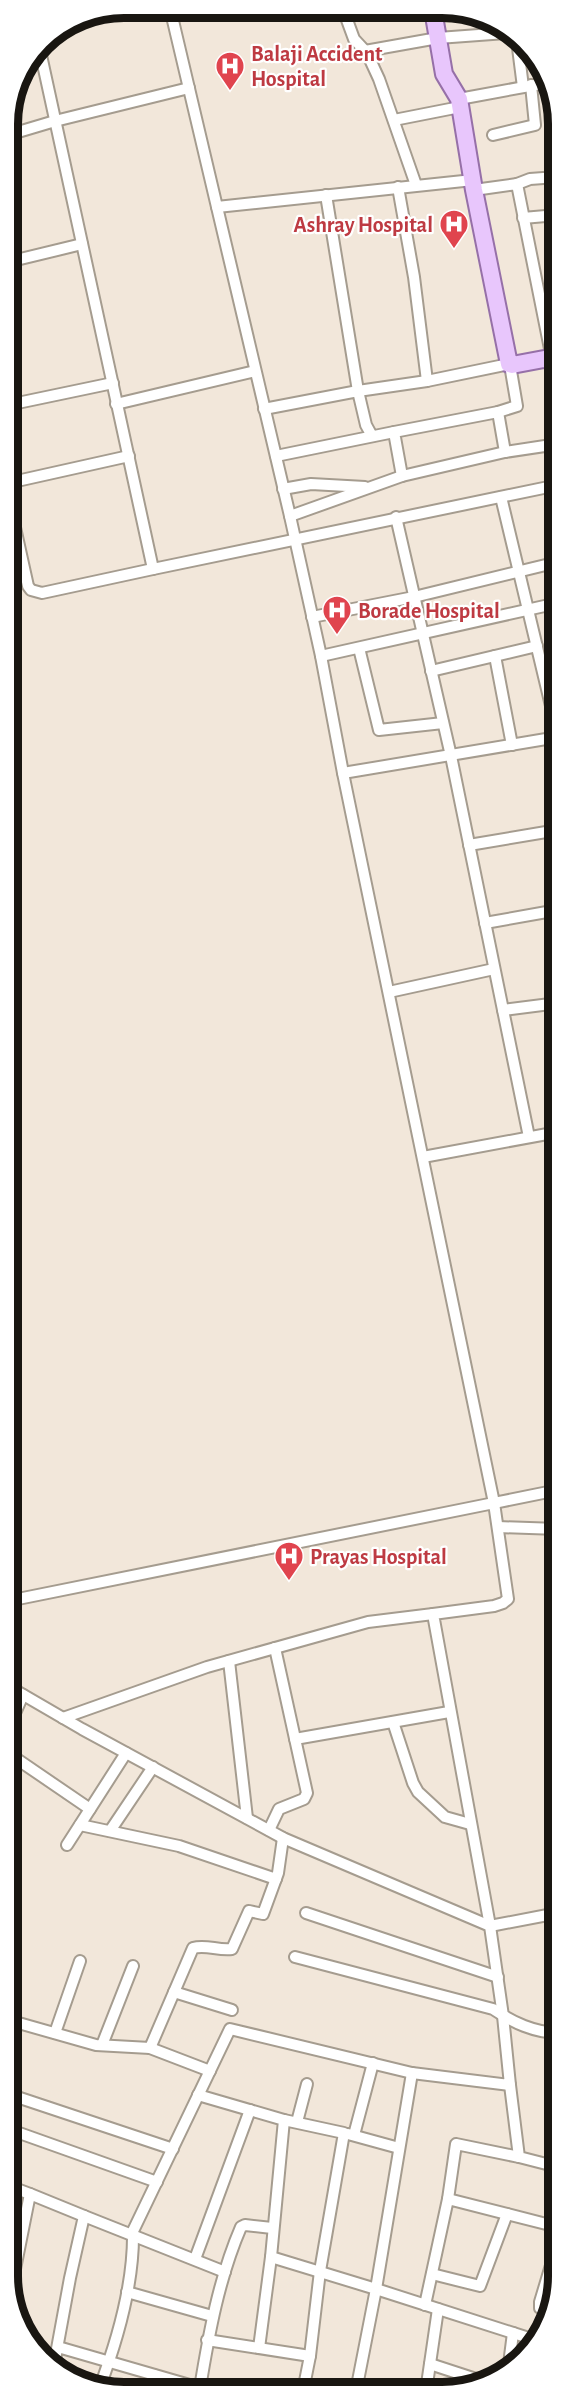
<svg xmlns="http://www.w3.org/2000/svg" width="566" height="2400" font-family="'Alegreya Sans',sans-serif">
<rect width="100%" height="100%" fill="#f2e7da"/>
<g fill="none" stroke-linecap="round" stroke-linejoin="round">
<g stroke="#a59c8f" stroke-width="14">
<g id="minor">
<path d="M 170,8 L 290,516 L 321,656 L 343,773 L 494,1503 L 558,1490"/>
<path d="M 343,9 L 354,39 L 367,53 L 379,79 L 416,185"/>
<path d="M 171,14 L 196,8"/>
<path d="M 517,40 L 523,87"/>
<path d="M 39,46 L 153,569 L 558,485"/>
<path d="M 365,51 L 438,38 L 506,33"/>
<path d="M 459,99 L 546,83"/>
<path d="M 394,120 L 460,107"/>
<path d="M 8,135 L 55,121 L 189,88"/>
<path d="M 493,135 L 535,125 L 531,85"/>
<path d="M 517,184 L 530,179 L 557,177"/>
<path d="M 398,187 L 414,277 L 427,381"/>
<path d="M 474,190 L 517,184 L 552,359"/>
<path d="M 326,195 L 358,391 L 427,381 L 509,364"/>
<path d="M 217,207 L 473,180"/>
<path d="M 523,218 L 557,215"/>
<path d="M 8,262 L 82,244"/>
<path d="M 116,404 L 255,371"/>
<path d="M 8,405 L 113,383"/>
<path d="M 264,409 L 358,391 L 366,425 L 372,436"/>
<path d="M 505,452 L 498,412 L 517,406 L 510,365"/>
<path d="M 276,456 L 394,432"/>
<path d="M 402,476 L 394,432 L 498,412"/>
<path d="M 8,483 L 129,456"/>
<path d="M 283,489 L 311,484 L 365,487"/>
<path d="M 8,496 L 28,586 L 31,590 L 42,593 L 153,569"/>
<path d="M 501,497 L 558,735"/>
<path d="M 290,516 L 402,476 L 505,452 L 558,444"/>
<path d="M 396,517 L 451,756 L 529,1137"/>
<path d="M 312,617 L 414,597 L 558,562"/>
<path d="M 359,648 L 379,730 L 443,723"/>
<path d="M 321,656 L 558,603"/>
<path d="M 495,656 L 512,745"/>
<path d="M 431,671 L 537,646"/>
<path d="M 544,675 L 558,672"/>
<path d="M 343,773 L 558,737"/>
<path d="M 469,845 L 558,830"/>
<path d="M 485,923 L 558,910"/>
<path d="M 389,992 L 494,969"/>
<path d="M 503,1010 L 558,1003"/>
<path d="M 423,1157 L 558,1132"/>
<path d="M 498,1527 L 558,1529"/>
<path d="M 8,1601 L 494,1503 L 508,1599 L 503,1603 L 494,1606 L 433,1614 L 490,1926 L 558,1913"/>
<path d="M 229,1661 L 247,1818"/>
<path d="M 8,1686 L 82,1729 L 283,1838 L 490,1926 L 503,2016 L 510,2085 L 412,2073 L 230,2029 L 133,2231 C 134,2284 118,2339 99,2389"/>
<path d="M 63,1718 L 207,1667 L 368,1622 L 433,1614"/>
<path d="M 393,1722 L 413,1783 L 418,1792 L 445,1817 L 470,1824"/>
<path d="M 8,1729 L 23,1695"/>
<path d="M 295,1739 L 449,1712"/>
<path d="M 8,1753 L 90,1809"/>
<path d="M 80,1825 L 179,1846 L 276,1879"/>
<path d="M 269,1830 L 279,1809 L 304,1799 L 307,1793 L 275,1648"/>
<path d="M 110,1831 L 153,1767"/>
<path d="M 67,1845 L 126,1753"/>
<path d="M 306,1913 L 498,1977"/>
<path d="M 550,1915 L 558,1956"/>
<path d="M 295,1957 L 493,2009 C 514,2023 533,2032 558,2033"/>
<path d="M 8,1968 C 19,1975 12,1987 8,1996"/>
<path d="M 174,1992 L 232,2010"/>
<path d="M 8,2020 L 96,2045 L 150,2048 L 193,1948 C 206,1944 218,1951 232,1949 L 249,1911 L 263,1914 L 278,1873 L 283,1838"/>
<path d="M 55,2033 L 80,1961"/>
<path d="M 102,2045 L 133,1966"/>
<path d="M 150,2048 L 210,2071"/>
<path d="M 510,2085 L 519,2157 L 558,2167"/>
<path d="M 8,2094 L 173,2149"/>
<path d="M 198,2095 L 284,2120 L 271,2257 L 376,2289 L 412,2073"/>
<path d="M 284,2120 L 344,2133 L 320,2271 L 310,2356 L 303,2391"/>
<path d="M 297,2122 L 307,2084"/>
<path d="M 8,2129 L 157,2182"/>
<path d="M 348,2134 L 399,2148"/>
<path d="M 354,2135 L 373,2063"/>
<path d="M 9,2186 L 30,2194"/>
<path d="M 448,2199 L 456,2144 L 519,2157"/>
<path d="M 84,2216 L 225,2272"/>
<path d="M 195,2259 L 250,2110"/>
<path d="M 432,2274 L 480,2286 L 507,2214"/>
<path d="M 127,2292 L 212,2316"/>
<path d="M 10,2294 L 30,2194 L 84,2216 L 70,2278 L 54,2365"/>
<path d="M 425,2305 L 448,2199 L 558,2227"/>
<path d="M 547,2311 L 540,2308 L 540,2302 L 558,2242"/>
<path d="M 207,2340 L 310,2356"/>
<path d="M 58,2347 L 200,2388 L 199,2391"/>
<path d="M 259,2348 L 271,2257"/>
<path d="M 430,2364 L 479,2380"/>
<path d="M 509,2364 L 513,2333"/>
<path d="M 153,2390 L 154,2375"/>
<path d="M 222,2391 L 200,2388 C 209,2333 219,2278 241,2227 L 245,2225 L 272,2228"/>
<path d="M 356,2391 L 376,2289 L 535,2340"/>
<path d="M 426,2391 L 438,2309"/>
</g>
</g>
<g stroke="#9670a8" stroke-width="20">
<path id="primary" d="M 433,10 L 444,74 L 459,99 L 474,190 L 509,364 L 512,365 L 544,359 L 558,360"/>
</g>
<use href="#minor" stroke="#fff" stroke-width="10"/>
<use href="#primary" stroke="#e8c6fc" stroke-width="16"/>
</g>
<defs>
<g id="hospital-pin" transform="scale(1.5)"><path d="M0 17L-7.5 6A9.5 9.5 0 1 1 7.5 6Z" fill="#e0444e" stroke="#fff"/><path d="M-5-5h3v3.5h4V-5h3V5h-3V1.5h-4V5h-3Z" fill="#fff"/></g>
</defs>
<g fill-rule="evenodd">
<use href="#hospital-pin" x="230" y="66"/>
<use href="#hospital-pin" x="454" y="224"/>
<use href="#hospital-pin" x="337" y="610"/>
<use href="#hospital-pin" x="289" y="1556"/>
</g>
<g text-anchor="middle" stroke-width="4.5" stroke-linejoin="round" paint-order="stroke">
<g font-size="22" font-weight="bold" fill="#be3a42" stroke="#fff" text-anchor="start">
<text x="251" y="61">Balaji Accident<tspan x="251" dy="25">Hospital</tspan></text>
<text x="433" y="232" text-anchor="end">Ashray Hospital</text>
<text x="358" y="618">Borade Hospital</text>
<text x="310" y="1564">Prayas Hospital</text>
</g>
</g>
<path d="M0 0H566V2400H0ZM124 18H442A106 106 0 0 1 548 124V2276A106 106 0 0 1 442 2382H124A106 106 0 0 1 18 2276V124A106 106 0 0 1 124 18Z" fill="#fff" fill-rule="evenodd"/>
<path fill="none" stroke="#191611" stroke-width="8" d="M124 18H442A106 106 0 0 1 548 124V2276A106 106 0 0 1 442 2382H124A106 106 0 0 1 18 2276V124A106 106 0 0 1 124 18Z"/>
</svg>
